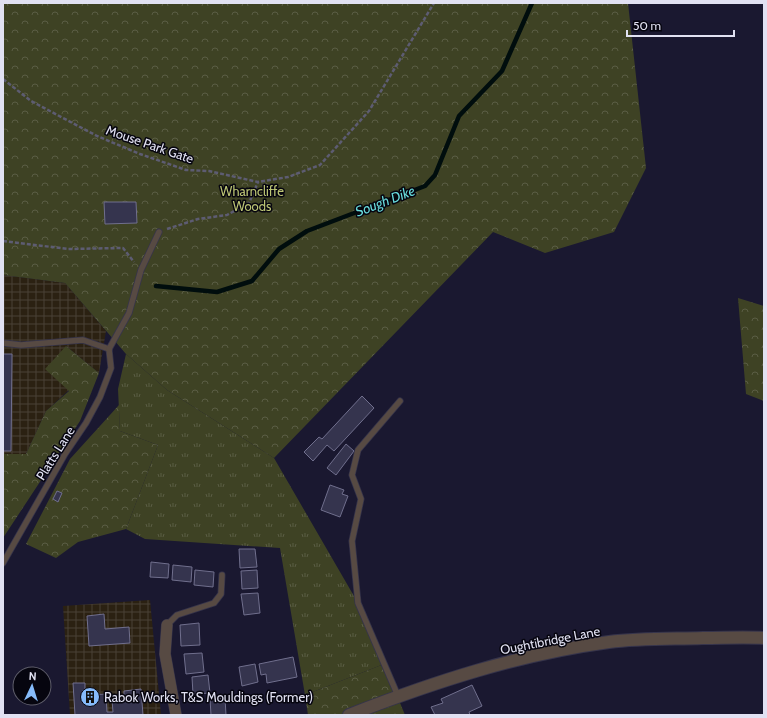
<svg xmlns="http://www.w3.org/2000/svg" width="767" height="718" font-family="Cabin,sans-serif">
<defs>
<pattern id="industrial-grid" width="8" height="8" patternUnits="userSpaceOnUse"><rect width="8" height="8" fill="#2b2112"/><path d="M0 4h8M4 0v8" fill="none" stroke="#494135"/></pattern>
<pattern id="grass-tufts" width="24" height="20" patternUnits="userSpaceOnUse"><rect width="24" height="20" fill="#3e4224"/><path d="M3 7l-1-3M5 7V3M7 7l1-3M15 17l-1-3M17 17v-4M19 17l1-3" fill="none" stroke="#5a5d44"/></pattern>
<pattern id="forest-crowns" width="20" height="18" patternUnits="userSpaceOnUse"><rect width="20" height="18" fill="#3e4224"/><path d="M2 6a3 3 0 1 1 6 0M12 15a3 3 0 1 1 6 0" fill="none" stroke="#5a5d44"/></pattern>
</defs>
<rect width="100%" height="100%" fill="#1a1830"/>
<g fill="url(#industrial-grid)">
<path d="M 3,275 L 65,283 L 106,331 L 99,373 L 66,346 L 69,390 L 46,411 L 26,454 L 3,454 Z"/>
<path d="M 150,600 L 161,715 L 70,715 L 63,606 Z"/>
</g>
<path fill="url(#grass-tufts)" d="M 126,354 L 167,390 L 274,458 L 358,603 L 384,664 L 305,695 L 280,548 L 145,539 L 126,529 L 158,445 L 120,431 L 118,389 Z"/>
<g fill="url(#forest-crowns)">
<path d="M 3,3 L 628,3 L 646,168 L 614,232 L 545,253 L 493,232 L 274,458 L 167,390 L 126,354 L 65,283 L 3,275 Z"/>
<path d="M 738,298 L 764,306 L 764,401 L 746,394 Z"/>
<path d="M 66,346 L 99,373 L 80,421 L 3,538 L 3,454 L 26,454 L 46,411 L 69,391 L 45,369 Z"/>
<path d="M 119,405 L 120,431 L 158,445 L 126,529 L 78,542 L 56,558 L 26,544 L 70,459 Z"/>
<path d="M 384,664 L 405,715 L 308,715 L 305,695 Z"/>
</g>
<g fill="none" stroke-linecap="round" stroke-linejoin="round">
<path stroke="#000d0d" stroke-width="4.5" d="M 156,286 L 217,292 L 252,281 L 279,249 L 307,231 L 425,186 L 435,175 L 459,116 L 502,71 L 532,3"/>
</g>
<g fill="#35344e" stroke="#706f8d">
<path d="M 104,202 L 136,202 L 137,223 L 105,224 Z"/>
<path d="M 3,354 L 12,354 L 11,451 L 3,451 Z"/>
<path d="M 362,396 L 374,408 L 334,451 L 327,445 L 313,461 L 304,452 L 319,437 L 322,439 Z"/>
<path d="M 346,444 L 354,451 L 336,475 L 327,468 Z"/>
<path d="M 330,485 L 344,490 L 342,494 L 348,496 L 340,517 L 321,510 Z"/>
<path d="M 57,491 L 62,493 L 58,502 L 53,499 Z"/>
<path d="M 239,549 L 255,549 L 257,567 L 240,568 Z"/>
<path d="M 151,562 L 169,564 L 168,578 L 150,577 Z"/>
<path d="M 173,565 L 192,567 L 191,582 L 172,580 Z"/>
<path d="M 195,570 L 214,572 L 213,587 L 194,585 Z"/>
<path d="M 257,570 L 258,588 L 242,589 L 241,571 Z"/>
<path d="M 258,593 L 260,613 L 244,615 L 241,594 Z"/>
<path d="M 104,614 L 105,629 L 129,627 L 130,643 L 89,646 L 87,616 Z"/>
<path d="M 199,623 L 200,645 L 181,646 L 180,625 Z"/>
<path d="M 202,653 L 204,672 L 186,674 L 184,654 Z"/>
<path d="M 293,657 L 297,677 L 267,683 L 266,674 L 261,675 L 259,664 Z"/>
<path d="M 255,664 L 258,682 L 242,686 L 239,667 Z"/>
<path d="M 208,675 L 210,693 L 193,694 L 192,677 Z"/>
<path d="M 73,683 L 85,683 L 85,695 L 106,694 L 107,712 L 113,712 L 112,700 L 124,699 L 124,691 L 141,689 L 143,715 L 75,715 Z"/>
<path d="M 472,685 L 482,706 L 469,712 L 470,715 L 435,715 L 431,707 L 443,703 L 441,699 Z"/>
<path d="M 225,698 L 226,715 L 211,715 L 210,699 Z"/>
</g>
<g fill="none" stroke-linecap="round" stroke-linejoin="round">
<g stroke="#36344b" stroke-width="7">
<g id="service">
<path d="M 3,343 L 21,345 L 83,340 L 109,349"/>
<path d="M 109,349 L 129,313 L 141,270 L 159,232"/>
<path d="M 3,563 L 65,454 L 86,423 L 100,397 L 111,368 L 109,349"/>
<path d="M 167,625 L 177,615 L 214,603 L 221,594 L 222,575"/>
<path d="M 398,696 L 358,603 L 352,541 L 361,499 L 352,475 L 358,450 L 400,401"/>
</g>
</g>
<g stroke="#36344b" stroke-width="12">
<path id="minor" d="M 167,625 L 165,654 L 176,715"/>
</g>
<g stroke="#36344b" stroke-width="14">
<path id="tertiary" d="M 349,715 C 434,682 519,654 609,642 C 640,638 672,639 703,638 C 723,638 744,637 764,638"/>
</g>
<g stroke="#5d5c72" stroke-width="2.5" stroke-dasharray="4 2" stroke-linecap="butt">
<path d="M 3,79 L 31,101 L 97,136 L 140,154 L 186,170 L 209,171 L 258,182 L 288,177 L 320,165 L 369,111 L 434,3"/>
<path d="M 167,229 L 198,219 L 227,215 L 249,203 L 258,182"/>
<path d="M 3,241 L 68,249 L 123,248 L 134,262"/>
</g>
<use href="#service" stroke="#574a43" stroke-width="5.5"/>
<use href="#minor" stroke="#574a43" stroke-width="11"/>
<use href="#tertiary" stroke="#574a43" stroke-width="12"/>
</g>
<defs>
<g id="building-disc" transform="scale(1)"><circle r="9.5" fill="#86bbfb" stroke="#06050f"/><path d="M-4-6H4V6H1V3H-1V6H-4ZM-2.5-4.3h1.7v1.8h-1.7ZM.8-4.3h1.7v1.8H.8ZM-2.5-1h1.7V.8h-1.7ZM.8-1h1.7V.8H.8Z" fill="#111"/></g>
</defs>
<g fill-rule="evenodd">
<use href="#building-disc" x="90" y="697"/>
</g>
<g text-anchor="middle" stroke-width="3" stroke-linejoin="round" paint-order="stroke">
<g font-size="13" fill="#e1e1f2" stroke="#06050f">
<text transform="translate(150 144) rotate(19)" y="5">Mouse Park Gate</text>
<text transform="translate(55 453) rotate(-58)" y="5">Platts Lane</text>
<text transform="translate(550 640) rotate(-11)" y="5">Oughtibridge Lane</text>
</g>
<g font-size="13" fill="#bdc675" stroke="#06050f">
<text x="252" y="196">Wharncliffe<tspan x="252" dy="15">Woods</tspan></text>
</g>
<g font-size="13" fill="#e1e1f2" stroke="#06050f" text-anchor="start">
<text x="104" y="702">Rabok Works, T&amp;S Mouldings (Former)</text>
</g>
<g font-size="14" font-style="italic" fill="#68dcdc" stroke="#06050f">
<text transform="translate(385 201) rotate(-21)" y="5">Sough Dike</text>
</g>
</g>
<rect width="767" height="718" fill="none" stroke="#e1e1f2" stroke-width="8"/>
<g transform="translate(32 686) rotate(4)"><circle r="19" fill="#06050f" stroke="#5e5d6a"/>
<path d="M0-3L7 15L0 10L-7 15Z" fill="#86bbfb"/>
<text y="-6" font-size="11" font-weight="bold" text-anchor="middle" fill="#e1e1f2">N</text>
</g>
<path d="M627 30v6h107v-6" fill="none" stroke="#e1e1f2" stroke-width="2"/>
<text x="633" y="30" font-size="12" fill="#e1e1f2" stroke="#06050f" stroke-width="3" paint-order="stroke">50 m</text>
</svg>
